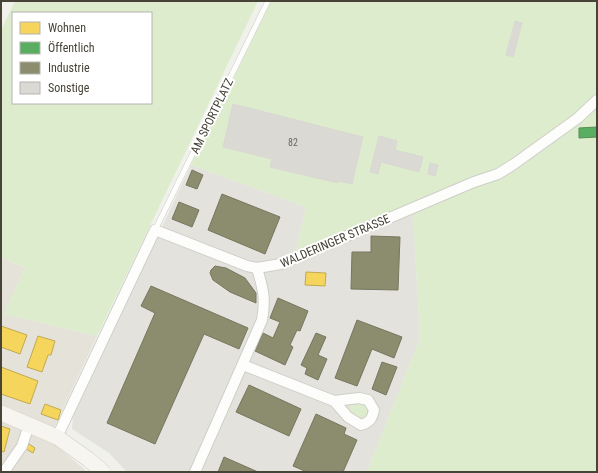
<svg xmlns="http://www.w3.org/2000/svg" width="598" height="473" font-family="'Roboto Condensed',sans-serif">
<rect width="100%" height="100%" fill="#f1f1ec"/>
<path fill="#e5e3d9" d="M 1,257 L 25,268 L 4,314 L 97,336 L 49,439 L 85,470 L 84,472 L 1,472 Z"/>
<path fill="#e4e2dd" d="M 191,165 L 306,207 L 296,251 L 413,215 L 420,338 L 367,472 L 127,472 L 109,453 L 72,429 L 73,416 Z"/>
<g fill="#dceccd" fill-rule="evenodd">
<path d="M 15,1 L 258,1 L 97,336 L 4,314 L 25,268 L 1,257 L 1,30 ZM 13,13 L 151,13 L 151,103 L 13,103 Z"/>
<path d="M 271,1 L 597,1 L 597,472 L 367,472 L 420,338 L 413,215 L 296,251 L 306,207 L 191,165 Z"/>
<path d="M 359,403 L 364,404 L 368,410 L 367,416 L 364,418 L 357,417 L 348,408 L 349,404 Z"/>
</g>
<g fill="#f6d55c" stroke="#c2a951">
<path d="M 306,272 L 326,273 L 325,286 L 305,285 Z"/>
<path d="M 1,326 L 27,335 L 20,354 L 1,347 Z"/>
<path d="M 38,336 L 55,341 L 51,355 L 48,355 L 42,372 L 27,367 Z"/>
<path d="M 1,367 L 38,381 L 30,404 L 1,394 Z"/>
<path d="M 45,404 L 61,410 L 58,420 L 41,414 Z"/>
<path d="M 1,426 L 10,429 L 4,452 L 1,451 Z"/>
<path d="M 29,444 L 35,448 L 33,453 L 26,449 Z"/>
</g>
<path fill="#5aae61" stroke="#548e54" d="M 597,127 L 597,137 L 579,138 L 579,128 Z"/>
<g fill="#8c8c6e" stroke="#77765e">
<path d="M 192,170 L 203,175 L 197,189 L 186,185 Z"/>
<path d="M 222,194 L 280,217 L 265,254 L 208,230 Z"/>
<path d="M 179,202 L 199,210 L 192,227 L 172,219 Z"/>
<path d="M 371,236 L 400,237 L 398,290 L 351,289 L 352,252 L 371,252 Z"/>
<path d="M 215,266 L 226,268 L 245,278 L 256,293 L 256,303 L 230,292 L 213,280 L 210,273 L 211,270 Z"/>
<path d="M 151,286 L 248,328 L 239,349 L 204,334 L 155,444 L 107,423 L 155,313 L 141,306 Z"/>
<path d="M 278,298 L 308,311 L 300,331 L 297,330 L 290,345 L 293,347 L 285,365 L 255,351 L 263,333 L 273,338 L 280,322 L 270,318 Z"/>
<path d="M 357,320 L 402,337 L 394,358 L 372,349 L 357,386 L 335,378 Z"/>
<path d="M 316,333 L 326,337 L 318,355 L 327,359 L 318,380 L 305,374 L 307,368 L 301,365 Z"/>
<path d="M 382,362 L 397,367 L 386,395 L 372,389 Z"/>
<path d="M 249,385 L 301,409 L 289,436 L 236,412 Z"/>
<path d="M 316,414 L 346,428 L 344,434 L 357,440 L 343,472 L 307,472 L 293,466 Z"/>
<path d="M 224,457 L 258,472 L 218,472 Z"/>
</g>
<g fill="#dbd9d4" stroke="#d9d8d2">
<path d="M 515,21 L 522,23 L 513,57 L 506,55 Z"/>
<path d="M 233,104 L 363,137 L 352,184 L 338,181 L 338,183 L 270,167 L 272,159 L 223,147 Z"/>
<path d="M 379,136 L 397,141 L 395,150 L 423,157 L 419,172 L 381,162 L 378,174 L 370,172 Z"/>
<path d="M 430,163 L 438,165 L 435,176 L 428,174 Z"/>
</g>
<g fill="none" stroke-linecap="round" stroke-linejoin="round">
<g stroke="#cfcec9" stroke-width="6">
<path id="service" d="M 155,230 L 268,1"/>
</g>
<g stroke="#cfcec9" stroke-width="12">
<g id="minor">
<path d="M 243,365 L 334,401 L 348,417 L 361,425 C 370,422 372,419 374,410 L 368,400 L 359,398 L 334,401"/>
<path d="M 57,437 L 155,230 L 247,266 L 257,268 L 281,264 L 474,182 L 498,174 L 514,164 L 578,118 L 597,100"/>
<path d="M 4,472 L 22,446 L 29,425"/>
<path d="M 195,472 L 262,320 C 266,298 263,289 257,268"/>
</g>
</g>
<g stroke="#d0cec3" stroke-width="16">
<path id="secondary" d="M 1,413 L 57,437 L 88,459 L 103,472"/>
</g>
<use href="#service" stroke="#fdfdfc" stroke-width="5"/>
<use href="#minor" stroke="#fdfdfc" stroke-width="10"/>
<use href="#secondary" stroke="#f7f5ef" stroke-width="15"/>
</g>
<g text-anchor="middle" stroke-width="4" stroke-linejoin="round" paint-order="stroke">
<g font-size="10" fill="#6d695f">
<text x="293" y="146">82</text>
</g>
<g font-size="12" fill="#474337" stroke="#fff">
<text transform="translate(212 116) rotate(-64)" y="4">AM SPORTPLATZ</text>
<text transform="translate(335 241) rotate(-23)" y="4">WALDERINGER STRASSE</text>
</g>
</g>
<rect width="598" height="473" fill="none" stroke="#474337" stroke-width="4"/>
<rect x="12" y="12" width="140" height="92" fill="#ffffff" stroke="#b5b4af"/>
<rect x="20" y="22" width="20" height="12" fill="#f6d55c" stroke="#b5b4af"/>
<text x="48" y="32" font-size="12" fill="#474337">Wohnen</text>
<rect x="20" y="42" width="20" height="12" fill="#5aae61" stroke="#b5b4af"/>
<text x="48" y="52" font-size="12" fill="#474337">Öffentlich</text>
<rect x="20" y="62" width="20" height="12" fill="#8c8c6e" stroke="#b5b4af"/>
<text x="48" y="72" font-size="12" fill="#474337">Industrie</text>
<rect x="20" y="82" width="20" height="12" fill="#dbd9d4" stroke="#b5b4af"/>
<text x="48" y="92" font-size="12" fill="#474337">Sonstige</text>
</svg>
